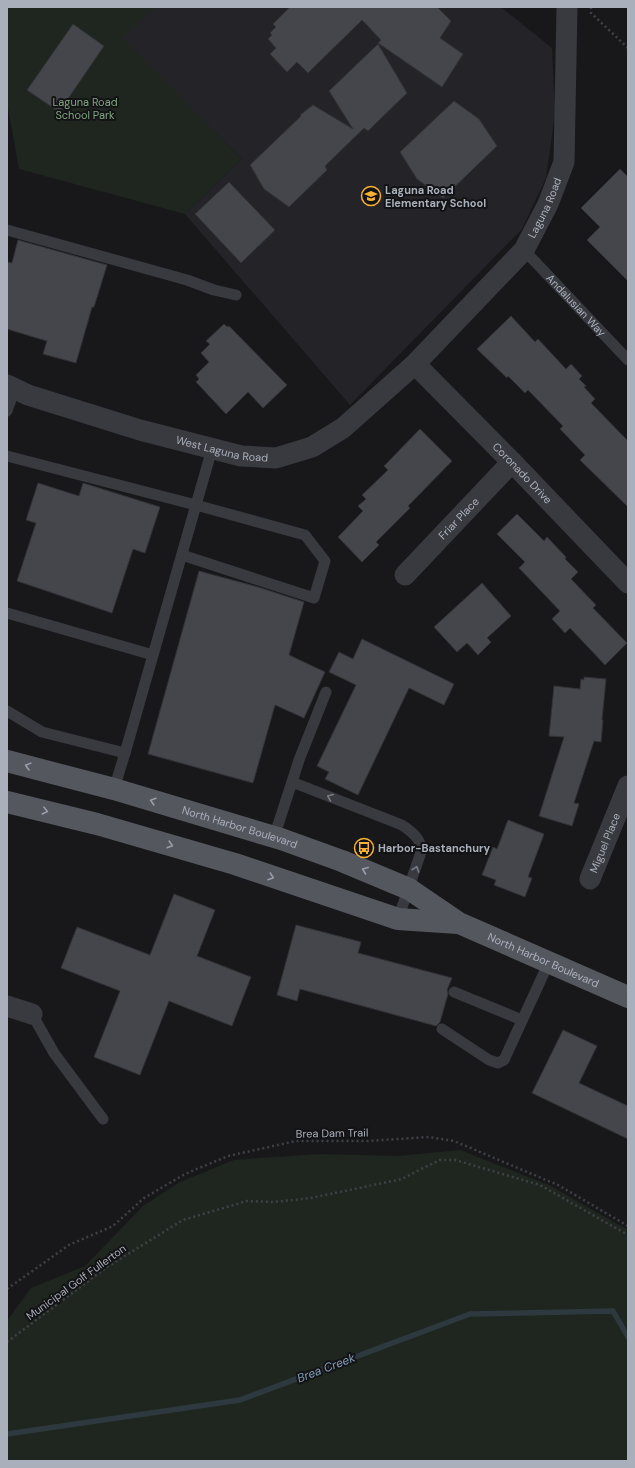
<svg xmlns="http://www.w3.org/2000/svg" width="635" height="1468" font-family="'DM Sans',sans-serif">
<rect width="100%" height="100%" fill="#18181b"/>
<path fill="#242428" d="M 155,7 L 501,7 L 552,48 L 555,113 L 546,178 L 522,229 L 350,405 L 185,214 L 242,159 L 122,39 Z"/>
<g fill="#1e261f">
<path d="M 7,7 L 155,7 L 123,39 L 242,159 L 185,214 L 19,169 L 7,103 Z"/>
<path d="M 460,1150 L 549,1185 L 628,1230 L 628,1461 L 7,1461 L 7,1321 L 31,1288 L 85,1266 L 143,1206 L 180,1182 L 234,1160 L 318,1154 L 399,1156 Z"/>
</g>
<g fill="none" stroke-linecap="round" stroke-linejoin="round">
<path stroke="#2e383f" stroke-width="5.5" d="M 7,1434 L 240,1400 L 470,1314 L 613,1311 L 628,1337"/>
</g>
<g fill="#44464b" stroke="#323237">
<path d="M 290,7 L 437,7 L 451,21 L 440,38 L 463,54 L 442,87 L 378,43 L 381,40 L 362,20 L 308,73 L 297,62 L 287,72 L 270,54 L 276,48 L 268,39 L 272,35 L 270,33 L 276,27 L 273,24 Z"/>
<path d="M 73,24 L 104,46 L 59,112 L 27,90 Z"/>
<path d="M 378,44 L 407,93 L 368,131 L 364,128 L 325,166 L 327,170 L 289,207 L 264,189 L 250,165 L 301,116 L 300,115 L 313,105 L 353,129 L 329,91 Z"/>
<path d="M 454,101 L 479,119 L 497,146 L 443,198 L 417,179 L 400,152 Z"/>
<path d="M 620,169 L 628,177 L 628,281 L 587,240 L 600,227 L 581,208 Z"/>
<path d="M 229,182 L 275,230 L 241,263 L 195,214 Z"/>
<path d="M 18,240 L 107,265 L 94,307 L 92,307 L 76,363 L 43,354 L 47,341 L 7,329 L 7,262 L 12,263 Z"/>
<path d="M 511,316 L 535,342 L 538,339 L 566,369 L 571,364 L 582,376 L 579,379 L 586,386 L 584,387 L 595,399 L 591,403 L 628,441 L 628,507 L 580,460 L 585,455 L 560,429 L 563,426 L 528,390 L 525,393 L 508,376 L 507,378 L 477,349 Z"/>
<path d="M 224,324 L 227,327 L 229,326 L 287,385 L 263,408 L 248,392 L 226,414 L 196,382 L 199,379 L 196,375 L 209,362 L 201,353 L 210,344 L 206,341 Z"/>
<path d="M 420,429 L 452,461 L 408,506 L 410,508 L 376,542 L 379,545 L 362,562 L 338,537 L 363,511 L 358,506 L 366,499 L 362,495 L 388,470 L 384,466 Z"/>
<path d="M 38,483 L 79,496 L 83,483 L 160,507 L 145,553 L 133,549 L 112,613 L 17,581 L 36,523 L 26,520 Z"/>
<path d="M 517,514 L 544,541 L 547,537 L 566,557 L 565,559 L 578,572 L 571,579 L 596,605 L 593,608 L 627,643 L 605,665 L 570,628 L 565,633 L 552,619 L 560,611 L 519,568 L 525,562 L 497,534 Z"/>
<path d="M 199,571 L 258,587 L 304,602 L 289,655 L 325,672 L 304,718 L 275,705 L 253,783 L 148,754 Z"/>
<path d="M 482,583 L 511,616 L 487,638 L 491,642 L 478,655 L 467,643 L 457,652 L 434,627 Z"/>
<path d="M 362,639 L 454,684 L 444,705 L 409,688 L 358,795 L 325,779 L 329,772 L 317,766 L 356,685 L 329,672 L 339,652 L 353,659 Z"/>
<path d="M 584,677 L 606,679 L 602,720 L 603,720 L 601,742 L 594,741 L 574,803 L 579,804 L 572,826 L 539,816 L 564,737 L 549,736 L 554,686 L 580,689 L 581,679 L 584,680 Z"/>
<path d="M 508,820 L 544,834 L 528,877 L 532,878 L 525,897 L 494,885 L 496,880 L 482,875 L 493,847 L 497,849 Z"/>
<path d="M 174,894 L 215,910 L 197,956 L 251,977 L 232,1026 L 169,1001 L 140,1075 L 94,1057 L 120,991 L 61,968 L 77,927 L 150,955 Z"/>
<path d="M 296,925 L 361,942 L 358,953 L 452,978 L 447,990 L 448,994 L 440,1022 L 436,1026 L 300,989 L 297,1001 L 277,995 Z"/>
<path d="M 563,1030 L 597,1046 L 579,1083 L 628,1106 L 628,1139 L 532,1093 Z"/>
</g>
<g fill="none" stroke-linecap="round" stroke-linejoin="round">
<g stroke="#3f4147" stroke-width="2.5" stroke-dasharray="2 3" stroke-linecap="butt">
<path d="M 591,7 L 591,13 L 628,48"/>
<path d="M 7,1289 L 69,1245 L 113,1226 L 144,1198 L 185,1174 L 228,1156 L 296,1141 L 367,1141 L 429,1137 L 454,1141 L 558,1185 L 628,1226"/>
<path d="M 7,1342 L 107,1267 L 183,1220 L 247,1201 L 274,1202 L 311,1198 L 402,1179 L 419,1170 L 440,1160 L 455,1160 L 540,1185 L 628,1235"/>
</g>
<g stroke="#393a40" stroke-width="11">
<path d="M 7,230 L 187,280 L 214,290 L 236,295"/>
<path id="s1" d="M 524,250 L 628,360"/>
<path d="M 7,411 L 15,388"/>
<path d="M 7,456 L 196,505 L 305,535 L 325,561 L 314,598 L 182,555"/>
<path d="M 7,613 L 153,655"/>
<path d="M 7,711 L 42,732 L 125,753 L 212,449"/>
<path d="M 292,782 L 299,760 L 326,692"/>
<path d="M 114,789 L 125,753"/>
<path d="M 274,837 L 292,782 L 402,825 C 412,832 422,839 421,852 L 398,919"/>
<path d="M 454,992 L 522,1020"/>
<path d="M 32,1014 L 54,1053 L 103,1119"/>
<path d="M 442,1029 L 489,1060 L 498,1063 L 504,1060 L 549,962"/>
</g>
<g stroke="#393a40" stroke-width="21">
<path id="s2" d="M 415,364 L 512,462 L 628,583"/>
<path id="s3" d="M 7,385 L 28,395 L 140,430 L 241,456 L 276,458 L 312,447 L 343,428 L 415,364 L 524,250 L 548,204 L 564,162 L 567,7"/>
<path id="s4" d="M 405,575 L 512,462"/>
<path id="s5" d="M 590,879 L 628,786"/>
<path d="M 7,1006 L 32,1014"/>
</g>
<g stroke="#55575f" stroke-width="22">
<path id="s6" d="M 7,761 L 114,789 L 281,839 L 342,861 L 409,889 L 459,923 L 628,997"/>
<path d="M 7,802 L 97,824 L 235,864 L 398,919 L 458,923"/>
</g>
</g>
<defs><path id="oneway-chevron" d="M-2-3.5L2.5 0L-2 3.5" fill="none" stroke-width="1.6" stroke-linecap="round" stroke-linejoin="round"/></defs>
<g stroke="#999ea9">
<use href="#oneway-chevron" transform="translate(28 766) rotate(-165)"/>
<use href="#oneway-chevron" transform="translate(153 801) rotate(-163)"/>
<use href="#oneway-chevron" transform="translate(45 811) rotate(14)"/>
<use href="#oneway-chevron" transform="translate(170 845) rotate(17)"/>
<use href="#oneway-chevron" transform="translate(365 870) rotate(-158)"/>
<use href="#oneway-chevron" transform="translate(271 877) rotate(19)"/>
</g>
<g stroke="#777b84">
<use href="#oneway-chevron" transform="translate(330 797) rotate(-158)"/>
<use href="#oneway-chevron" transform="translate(416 869) rotate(-71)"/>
</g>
<defs>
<g id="school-ring" transform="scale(1)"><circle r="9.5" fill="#131316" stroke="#f7b233" stroke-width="1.5"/><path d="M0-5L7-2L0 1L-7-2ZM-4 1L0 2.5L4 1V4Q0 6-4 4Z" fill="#f7b233"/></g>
<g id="bus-ring" transform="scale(1)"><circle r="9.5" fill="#131316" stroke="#f7b233" stroke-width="1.5"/><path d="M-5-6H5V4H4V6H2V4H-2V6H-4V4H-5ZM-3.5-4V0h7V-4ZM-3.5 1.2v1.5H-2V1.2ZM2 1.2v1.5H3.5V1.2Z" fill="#f7b233"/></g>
</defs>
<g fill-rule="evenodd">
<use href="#school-ring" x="371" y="196"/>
<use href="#bus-ring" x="364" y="848"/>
</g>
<g text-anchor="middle" stroke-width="4" stroke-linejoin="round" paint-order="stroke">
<g font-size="11" fill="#81a682" stroke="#131316">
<text x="85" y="106">Laguna Road<tspan x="85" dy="13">School Park</tspan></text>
</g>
<g font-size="11" font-weight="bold" fill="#aab0bb" stroke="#131316" text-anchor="start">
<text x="385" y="194">Laguna Road<tspan x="385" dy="13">Elementary School</tspan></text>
<text x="378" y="852">Harbor-Bastanchury</text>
</g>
<g font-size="11" fill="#aab0bb" stroke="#131316">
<text dy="4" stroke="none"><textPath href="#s3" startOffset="655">Laguna Road</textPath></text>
<text dy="4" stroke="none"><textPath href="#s1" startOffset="76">Andalusian Way</textPath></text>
<text dy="4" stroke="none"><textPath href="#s3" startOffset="225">West Laguna Road</textPath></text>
<text dy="4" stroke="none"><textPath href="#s2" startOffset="153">Coronado Drive</textPath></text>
<text dy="4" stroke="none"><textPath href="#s4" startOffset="78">Friar Place</textPath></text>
<text dy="4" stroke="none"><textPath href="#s6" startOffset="242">North Harbor Boulevard</textPath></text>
<text dy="4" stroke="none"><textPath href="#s5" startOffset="39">Miguel Place</textPath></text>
<text dy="4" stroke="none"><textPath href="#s6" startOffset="575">North Harbor Boulevard</textPath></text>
<text transform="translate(332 1133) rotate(-1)" y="4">Brea Dam Trail</text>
<text transform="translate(76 1282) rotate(-36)" y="4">Municipal Golf Fullerton</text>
</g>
<g font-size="12" font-style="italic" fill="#819eb6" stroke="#131316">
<text transform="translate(326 1368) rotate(-21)" y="4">Brea Creek</text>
</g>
</g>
<rect width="635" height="1468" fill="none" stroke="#aab0bb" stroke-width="16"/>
</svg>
